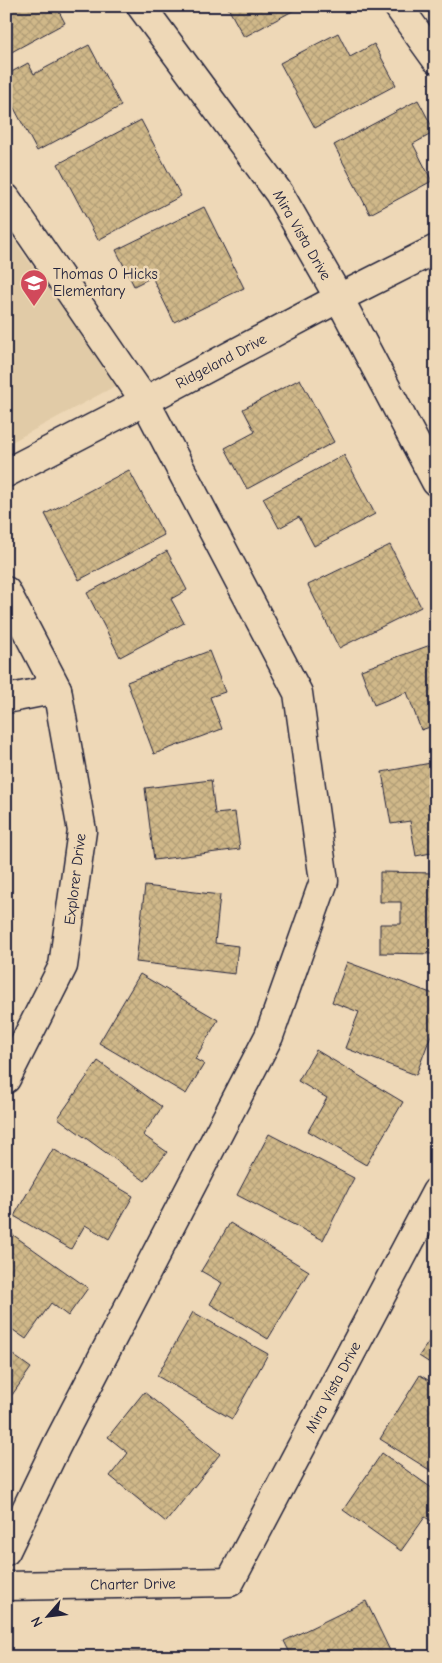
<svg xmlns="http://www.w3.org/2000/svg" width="442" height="1663" font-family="'Comic Neue',sans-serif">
<defs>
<pattern id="building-cross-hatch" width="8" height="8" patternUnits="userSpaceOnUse" patternTransform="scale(1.25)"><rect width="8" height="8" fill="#d0b889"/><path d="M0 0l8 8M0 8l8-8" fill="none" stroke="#b29e77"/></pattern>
</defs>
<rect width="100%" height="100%" fill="#eed8b7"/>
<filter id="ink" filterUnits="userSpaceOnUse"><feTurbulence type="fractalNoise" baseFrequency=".02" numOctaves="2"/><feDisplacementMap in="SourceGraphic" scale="10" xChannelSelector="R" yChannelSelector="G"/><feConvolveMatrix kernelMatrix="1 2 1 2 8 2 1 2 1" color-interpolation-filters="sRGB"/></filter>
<g filter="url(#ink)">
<path fill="#e1cba7" d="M 6,229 L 117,385 L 6,445 Z"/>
<g fill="url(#building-cross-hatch)" stroke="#22223b">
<path d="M 6,6 L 56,6 L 65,23 L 6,55 Z"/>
<path d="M 227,6 L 302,6 L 244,37 Z"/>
<path d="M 338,33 L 350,57 L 374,44 L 396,85 L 315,128 L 280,63 Z"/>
<path d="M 89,45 L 121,106 L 37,151 L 6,93 L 6,75 L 28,63 L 34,74 Z"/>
<path d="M 418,100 L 435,132 L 413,144 L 432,181 L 370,214 L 334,145 Z"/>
<path d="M 141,120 L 181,196 L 98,240 L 58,164 Z"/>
<path d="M 204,207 L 244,288 L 174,322 L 152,277 L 134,286 L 116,250 Z"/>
<path d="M 436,306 L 436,321 L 430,309 Z"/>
<path d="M 300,379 L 334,442 L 247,489 L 225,448 L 255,432 L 243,409 Z"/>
<path d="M 344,455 L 375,514 L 314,546 L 299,517 L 279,528 L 263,498 Z"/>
<path d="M 129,470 L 164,535 L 79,580 L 45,514 Z"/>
<path d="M 390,545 L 421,607 L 339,648 L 308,585 Z"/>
<path d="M 167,551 L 187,590 L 171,599 L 184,623 L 120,657 L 87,593 Z"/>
<path d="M 436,643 L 436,725 L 421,730 L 407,692 L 374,705 L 361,670 Z"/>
<path d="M 209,651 L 225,692 L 210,697 L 222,729 L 154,754 L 127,682 Z"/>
<path d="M 436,762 L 436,852 L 416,856 L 410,821 L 391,824 L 382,772 Z"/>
<path d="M 211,780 L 215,814 L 235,812 L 240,849 L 154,860 L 145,788 Z"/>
<path d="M 6,852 L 10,853 L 6,869 Z"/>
<path d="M 380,872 L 436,873 L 436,954 L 380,953 L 380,924 L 401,924 L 401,902 L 380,902 Z"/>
<path d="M 145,886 L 220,895 L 215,943 L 238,946 L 235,974 L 136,962 Z"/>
<path d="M 347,962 L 436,995 L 436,1022 L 416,1075 L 345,1048 L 359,1012 L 332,1002 Z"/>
<path d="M 140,974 L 218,1020 L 195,1059 L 204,1064 L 186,1094 L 99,1043 Z"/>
<path d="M 316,1050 L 403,1102 L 366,1165 L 308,1131 L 327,1098 L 298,1081 Z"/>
<path d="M 98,1061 L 162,1107 L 143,1135 L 167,1152 L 145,1181 L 58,1118 Z"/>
<path d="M 269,1134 L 354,1178 L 323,1240 L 237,1195 Z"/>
<path d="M 53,1149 L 133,1196 L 109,1239 L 85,1225 L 71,1249 L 14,1216 Z"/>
<path d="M 230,1223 L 309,1271 L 268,1339 L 210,1304 L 222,1283 L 201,1271 Z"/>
<path d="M 9,1232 L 88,1288 L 68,1316 L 51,1303 L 26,1339 L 6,1325 L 6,1236 Z"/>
<path d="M 193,1312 L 268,1354 L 232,1419 L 157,1376 Z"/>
<path d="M 436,1331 L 436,1367 L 419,1356 Z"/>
<path d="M 6,1350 L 31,1368 L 12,1395 L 6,1391 Z"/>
<path d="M 420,1375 L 436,1385 L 436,1474 L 380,1439 Z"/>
<path d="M 144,1392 L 220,1454 L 166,1522 L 110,1476 L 128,1453 L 108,1437 Z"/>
<path d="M 382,1453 L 436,1491 L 436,1524 L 425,1517 L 401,1551 L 343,1510 Z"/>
<path d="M 366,1601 L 393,1657 L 292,1657 L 284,1641 Z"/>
<path d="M 82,1651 L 82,1657 L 13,1657 Z"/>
<path d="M 171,1651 L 171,1657 L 102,1657 L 102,1653 Z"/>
</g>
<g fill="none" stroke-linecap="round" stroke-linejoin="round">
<g stroke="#22223b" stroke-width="31">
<g id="minor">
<path d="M 141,6 L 279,193 L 339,298 L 436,482"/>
<path d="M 398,6 L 436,59"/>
<path d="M 6,198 L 145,401 L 298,693 L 324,881 L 269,1036 L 57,1445 L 6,1551"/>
<path d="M 6,473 L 145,401 L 339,298 L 436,249"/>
<path d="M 6,591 L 57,689 L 82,831 L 63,966 L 6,1079"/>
<path d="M 6,699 L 57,689"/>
<path d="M 6,1586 L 230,1582 L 436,1192"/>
</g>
</g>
<use href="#minor" stroke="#eed8b7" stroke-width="28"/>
</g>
</g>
<defs>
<g id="school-pin" transform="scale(1.4375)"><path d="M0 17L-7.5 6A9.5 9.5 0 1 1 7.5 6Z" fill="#d1495b" stroke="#eed8b7"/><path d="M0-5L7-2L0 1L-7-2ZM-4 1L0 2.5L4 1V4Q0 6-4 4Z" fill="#fff"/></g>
</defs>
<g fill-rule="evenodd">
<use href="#school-pin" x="34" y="283"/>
</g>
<g text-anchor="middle" stroke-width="5" stroke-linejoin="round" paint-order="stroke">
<g font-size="15" fill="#22223b" stroke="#eed8b7">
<text transform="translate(302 235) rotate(60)" y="5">Mira Vista Drive</text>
<text transform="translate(221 361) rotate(-28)" y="5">Ridgeland Drive</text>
<text transform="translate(75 879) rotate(-83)" y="5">Explorer Drive</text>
<text transform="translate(333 1387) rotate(-62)" y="5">Mira Vista Drive</text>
<text transform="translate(133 1584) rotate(-1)" y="5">Charter Drive</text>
</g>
<g font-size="15" fill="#22223b" stroke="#eed8b7" text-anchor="start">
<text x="53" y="279">Thomas O Hicks<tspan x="53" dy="17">Elementary</tspan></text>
</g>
</g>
<rect width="442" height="1663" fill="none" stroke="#eed8b7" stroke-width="25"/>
<rect x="12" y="12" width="417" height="1638" fill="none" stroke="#22223b" stroke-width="2" filter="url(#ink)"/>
<g transform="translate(48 1616) rotate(242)" stroke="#eed8b7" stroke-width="4" paint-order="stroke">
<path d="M0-4L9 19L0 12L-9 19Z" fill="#22223b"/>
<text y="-8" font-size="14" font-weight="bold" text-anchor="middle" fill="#22223b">N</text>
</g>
</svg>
